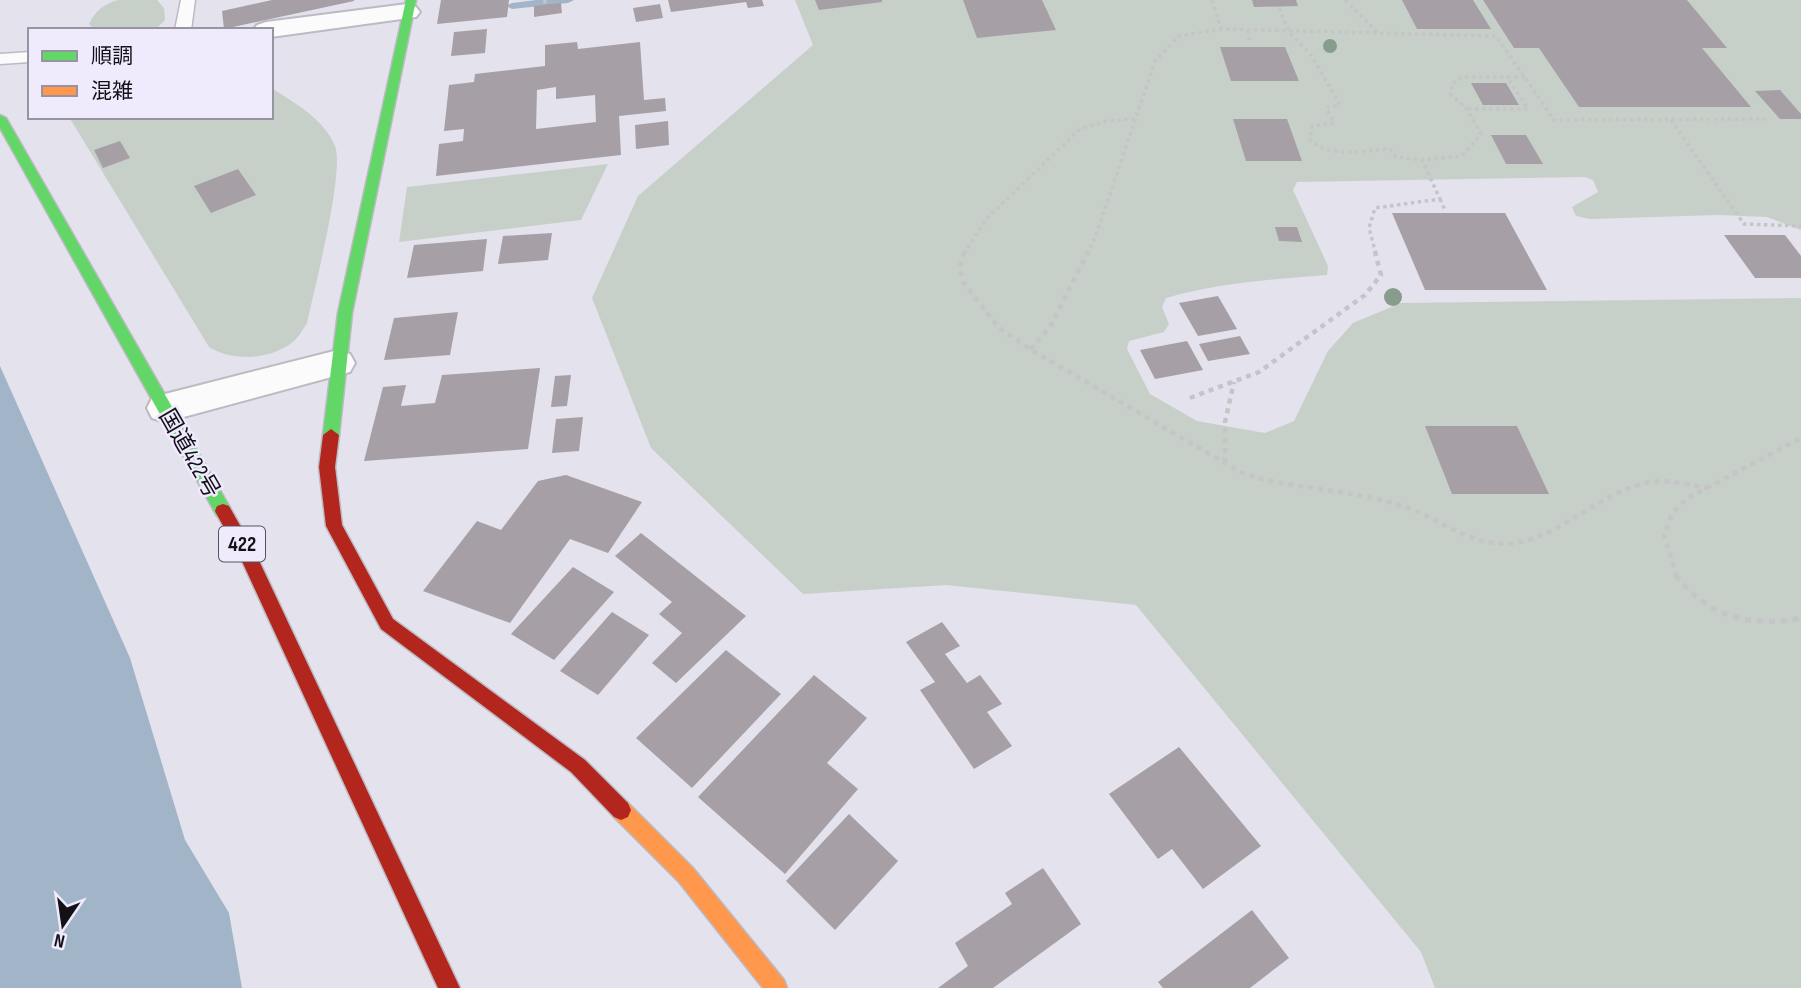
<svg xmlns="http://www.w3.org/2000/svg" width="1801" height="988" font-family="'Sofia Sans Condensed','Noto Sans JP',sans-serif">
<rect width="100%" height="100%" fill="#e4e2ec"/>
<g fill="#c6d0c9">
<path d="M 118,0 L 157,0 L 164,8 L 165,20 L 155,30 L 95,30 L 89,24 C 96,10 104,4 118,0 Z"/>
<path d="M 795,0 L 1801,0 L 1801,230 L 1767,217 L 1718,215 L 1590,219 L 1576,216 L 1572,207 L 1598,192 L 1593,180 L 1585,177 L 1297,182 L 1293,190 L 1328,266 L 1327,275 C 1273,279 1217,283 1166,298 L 1162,307 L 1169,324 L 1164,332 L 1129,341 L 1127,349 L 1150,394 L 1197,421 L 1265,433 L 1294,421 L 1328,351 L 1353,323 L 1401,303 L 1801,298 L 1801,988 L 1435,988 L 1421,952 L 1136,605 L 946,585 L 803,594 L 651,448 L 592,298 L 638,196 L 813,45 Z"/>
<path d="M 271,88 C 295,103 324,119 335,146 C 345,170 314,291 307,323 C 303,329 299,337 294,341 C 272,360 232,362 209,347 L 69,117 L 271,117 Z"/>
<path d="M 608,164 L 581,220 L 399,242 L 407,187 Z"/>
</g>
<path fill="#a1b4c8" d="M 0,366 L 130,658 L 185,840 L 229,913 L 242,988 L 0,988 Z"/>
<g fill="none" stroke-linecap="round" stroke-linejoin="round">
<path fill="#a1b4c8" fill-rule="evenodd" d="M 536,0 L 574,0 L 568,3 L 512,9 L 506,6 L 512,3 Z"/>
</g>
<g fill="#a69fa6" fill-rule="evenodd">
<path d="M 272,0 L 354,0 L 354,1 L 224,29 L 222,11 Z"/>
<path d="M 441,0 L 509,0 L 507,17 L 437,24 Z"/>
<path d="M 668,0 L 762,0 L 764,6 L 748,8 L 746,2 L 671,12 Z"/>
<path d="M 815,0 L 882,0 L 882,2 L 819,10 Z"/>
<path d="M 963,0 L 1042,0 L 1056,30 L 977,38 Z"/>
<path d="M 1252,0 L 1296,0 L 1298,6 L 1254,7 Z"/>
<path d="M 1402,0 L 1473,0 L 1491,29 L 1417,29 Z"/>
<path d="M 1483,0 L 1687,0 L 1727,48 L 1702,48 L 1751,107 L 1579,107 L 1539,48 L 1514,48 Z"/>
<path d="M 561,3 L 562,13 L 534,17 L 534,6 Z"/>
<path d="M 660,4 L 663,18 L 636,22 L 633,8 Z"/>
<path d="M 487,29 L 485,53 L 451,56 L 454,32 Z"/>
<path d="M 577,42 L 578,49 L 640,42 L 644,100 L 665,98 L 666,111 L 619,116 L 621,155 L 436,176 L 439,144 L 463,141 L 464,129 L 444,131 L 449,85 L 474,82 L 475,74 L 545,66 L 545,45 ZM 556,87 L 556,99 L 595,95 L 596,122 L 536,129 L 537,90 Z"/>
<path d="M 1220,47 L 1285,47 L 1299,81 L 1231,81 Z"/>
<path d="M 1471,83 L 1506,83 L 1519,105 L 1483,105 Z"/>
<path d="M 1780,90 L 1801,114 L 1801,119 L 1780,119 L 1755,91 Z"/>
<path d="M 1233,119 L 1287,119 L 1302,161 L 1246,161 Z"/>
<path d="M 668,121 L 669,145 L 636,149 L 635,125 Z"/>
<path d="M 1491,135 L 1526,135 L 1543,164 L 1506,164 Z"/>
<path d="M 120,141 L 130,158 L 103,168 L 94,150 Z"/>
<path d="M 238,169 L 256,195 L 211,213 L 194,186 Z"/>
<path d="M 1392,213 L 1505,213 L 1547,290 L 1425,290 Z"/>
<path d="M 1275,227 L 1297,227 L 1302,242 L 1279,241 Z"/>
<path d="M 552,233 L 548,260 L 498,264 L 503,236 Z"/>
<path d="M 1724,235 L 1785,235 L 1801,256 L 1801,278 L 1755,278 Z"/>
<path d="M 487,239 L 483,271 L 407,278 L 414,245 Z"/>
<path d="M 1218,296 L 1237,329 L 1198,336 L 1179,303 Z"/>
<path d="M 458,312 L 450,355 L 384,360 L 394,318 Z"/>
<path d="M 1240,336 L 1250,354 L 1208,361 L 1199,344 Z"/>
<path d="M 1187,341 L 1203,370 L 1155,379 L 1140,350 Z"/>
<path d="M 540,368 L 528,449 L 364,461 L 383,387 L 406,385 L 401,406 L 435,403 L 442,375 Z"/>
<path d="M 571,375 L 567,406 L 551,407 L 555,376 Z"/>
<path d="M 583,417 L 579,451 L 552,453 L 556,419 Z"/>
<path d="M 1425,426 L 1517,426 L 1549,494 L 1452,494 Z"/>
<path d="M 566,475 L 642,502 L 608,553 L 570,539 L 510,623 L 423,591 L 477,521 L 501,530 L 538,481 Z"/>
<path d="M 641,533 L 746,616 L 676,683 L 652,663 L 682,633 L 659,614 L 672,602 L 615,556 Z"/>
<path d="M 573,567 L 614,592 L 554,660 L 511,634 Z"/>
<path d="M 612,612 L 649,635 L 598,695 L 560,671 Z"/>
<path d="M 942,622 L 960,646 L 945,654 L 967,683 L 980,675 L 1002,704 L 987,712 L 1012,746 L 974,769 L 920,690 L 935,682 L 906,642 Z"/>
<path d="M 726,650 L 781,694 L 692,788 L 636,738 Z"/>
<path d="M 814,675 L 867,718 L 827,763 L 858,789 L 785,874 L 698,797 Z"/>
<path d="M 1179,747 L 1261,846 L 1203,889 L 1172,849 L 1158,859 L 1109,794 Z"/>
<path d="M 849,814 L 898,861 L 835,930 L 786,881 Z"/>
<path d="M 1043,868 L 1081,924 L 993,988 L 938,988 L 968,966 L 955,943 L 1012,904 L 1005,893 Z"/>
<path d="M 1252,910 L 1289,958 L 1250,988 L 1163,988 L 1158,982 Z"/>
</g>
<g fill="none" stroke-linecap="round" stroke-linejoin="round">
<g stroke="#bcbac2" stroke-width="3">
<g id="lane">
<path d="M 181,0 L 195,0 L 191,30 L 175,30 Z"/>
<path d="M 30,52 L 30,62 L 0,64 L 0,54 Z"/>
</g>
</g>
<g stroke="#bcbac2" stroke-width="4">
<g id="street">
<path d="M 407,4 L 416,7 L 420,12 L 416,17 L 271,37 L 271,30 L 253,30 L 257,25 L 266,22 Z"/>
<path d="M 338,350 L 350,354 L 355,363 L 350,372 L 165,422 L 152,418 L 147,408 L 152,398 L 165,394 Z"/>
</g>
</g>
<g stroke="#bcbac2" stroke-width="3">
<g id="fast">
<path d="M 406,0 L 416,0 L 352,313 L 339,435 L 331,441 L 323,435 L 338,313 Z"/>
<path d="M 0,115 L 6,118 L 229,506 L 231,511 L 229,516 L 217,516 L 0,128 Z"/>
</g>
</g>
<g stroke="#bcbac2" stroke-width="3">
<path id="slow" d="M 621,800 L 628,803 L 693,868 L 784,980 L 787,988 L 763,988 L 679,882 L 614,817 L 611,810 L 614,803 Z"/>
</g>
<g stroke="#bcbac2" stroke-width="3">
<g id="jam">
<path d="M 331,429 L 339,435 L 335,467 L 342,525 L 393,619 L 585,760 L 628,803 L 631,810 L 628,817 L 621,820 L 614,817 L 571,772 L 381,629 L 326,526 L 319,467 L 323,435 Z"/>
<path d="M 223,504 L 229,506 L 254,550 L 460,988 L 438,988 L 241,559 L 215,511 L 217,506 Z"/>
</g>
</g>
<g stroke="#c5c4c7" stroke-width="3.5" stroke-dasharray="3.5 3.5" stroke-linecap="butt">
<path d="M 545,0 L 545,4"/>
<path d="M 1212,0 L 1221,29"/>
<path d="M 1345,0 L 1379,34"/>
<path d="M 1279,8 L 1289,32 L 1311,55 L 1340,105 L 1326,108 L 1334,123 L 1312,126 L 1310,140 C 1329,159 1365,150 1390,149 L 1396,157 L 1422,160 L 1462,156 L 1481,134 L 1467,109 L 1451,95 L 1452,84 L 1462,77 L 1525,77"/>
<path d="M 1247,30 L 1250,43"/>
<path d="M 1468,109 L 1528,109 L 1507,77"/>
<path d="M 1671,120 L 1744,224 L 1801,226"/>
<path d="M 1440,199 L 1445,210"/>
<path d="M 964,254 L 986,219 L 1080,129 L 1107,121 L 1134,119"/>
<path d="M 1087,254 L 1095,238 L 1155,61 L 1179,36 L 1221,29 L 1496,36 L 1554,120 L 1768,119"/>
<path d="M 1376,254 L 1369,228 L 1375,208 L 1440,199 L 1422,160"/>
</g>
<g stroke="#c5c4c7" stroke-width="4.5" stroke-dasharray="5 5" stroke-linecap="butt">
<path d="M 964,252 L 960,268 L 963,282 L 999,328 L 1030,349 L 1240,472 L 1254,477 C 1304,490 1364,491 1411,509 C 1444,522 1477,549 1515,543 C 1563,535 1598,494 1645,483 C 1665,478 1688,485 1708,488"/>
<path d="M 1030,349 L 1050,327 L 1088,252"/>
<path d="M 1190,398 L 1259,372 L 1365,295 L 1381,275 L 1375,252"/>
<path d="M 1225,463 L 1225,422 L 1234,382"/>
<path d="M 1677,577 L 1664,535 L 1672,514 L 1686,499 L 1801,438"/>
</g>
<path stroke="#c5c4c7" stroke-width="5" stroke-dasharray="6 6" stroke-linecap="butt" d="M 1676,575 C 1706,617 1753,628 1801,618"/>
<use href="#lane" fill="#fbfbfc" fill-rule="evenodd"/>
<use href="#street" fill="#fbfbfc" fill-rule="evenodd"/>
<use href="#fast" fill="#63d668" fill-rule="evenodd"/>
<use href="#slow" fill="#ff974d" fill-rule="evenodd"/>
<use href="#jam" fill="#b3261e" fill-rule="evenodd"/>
</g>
<g fill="#889c8b">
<circle cx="1330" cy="46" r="7"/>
<circle cx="1393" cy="297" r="9"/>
</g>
<g text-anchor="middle" stroke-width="5" stroke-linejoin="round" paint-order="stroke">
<rect fill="#efebfd" stroke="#55525c" stroke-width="2" x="219" y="526.5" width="46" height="35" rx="5"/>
<g font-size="21" font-weight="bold" fill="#131117">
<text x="242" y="551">422</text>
</g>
<g font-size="23" fill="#131117" stroke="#efebfd">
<text transform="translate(190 453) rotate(60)" y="8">国道422号</text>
</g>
</g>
<rect x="28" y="28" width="245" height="91" fill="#efebfd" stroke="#9794a1" stroke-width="2"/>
<rect x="42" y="51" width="35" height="10" fill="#63d668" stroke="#9794a1" stroke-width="2"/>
<text x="91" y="63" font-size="21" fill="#131117">順調</text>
<rect x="42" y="86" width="35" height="10" fill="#ff974d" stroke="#9794a1" stroke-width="2"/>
<text x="91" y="98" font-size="21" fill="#131117">混雑</text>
<g transform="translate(63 925) rotate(193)" stroke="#efebfd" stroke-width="5" paint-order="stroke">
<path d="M0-5L12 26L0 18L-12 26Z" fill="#131117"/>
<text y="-10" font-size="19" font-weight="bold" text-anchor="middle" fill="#131117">N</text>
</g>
</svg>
